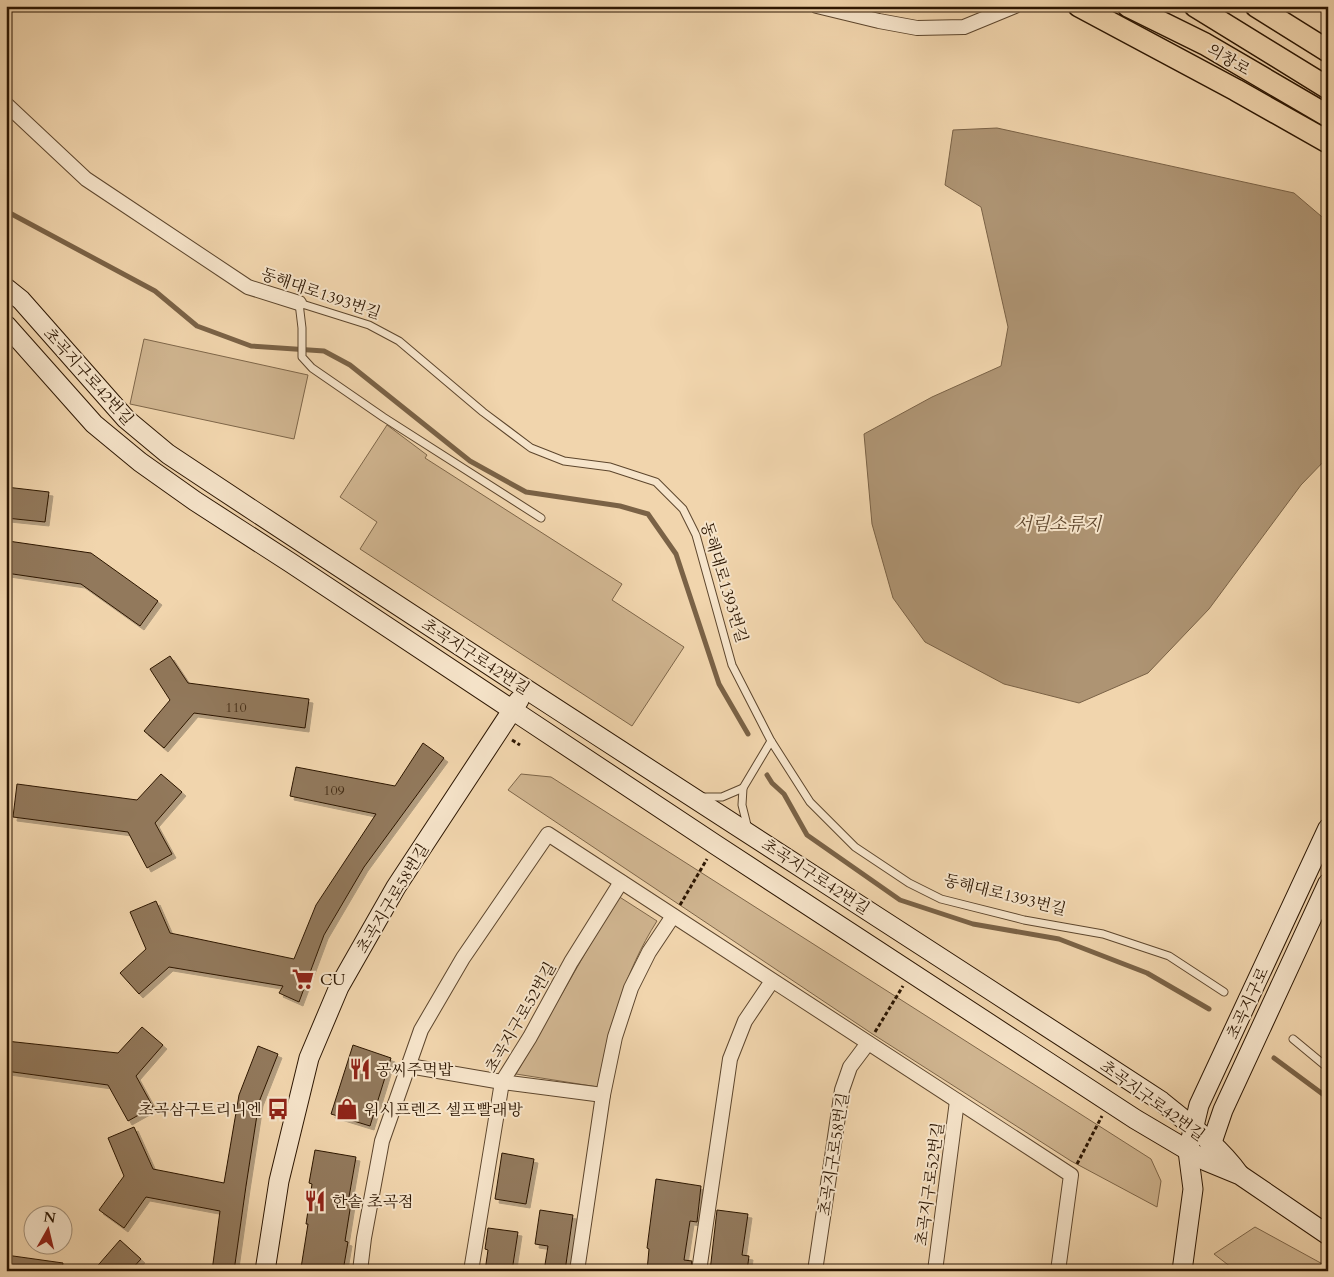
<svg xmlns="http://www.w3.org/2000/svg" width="1334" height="1277" font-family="Cardo,'Noto Serif KR',serif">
<defs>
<filter id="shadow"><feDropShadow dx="4" dy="4" stdDeviation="0" flood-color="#0004"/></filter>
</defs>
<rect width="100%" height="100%" fill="#f1d5ad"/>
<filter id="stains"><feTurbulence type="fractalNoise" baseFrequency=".004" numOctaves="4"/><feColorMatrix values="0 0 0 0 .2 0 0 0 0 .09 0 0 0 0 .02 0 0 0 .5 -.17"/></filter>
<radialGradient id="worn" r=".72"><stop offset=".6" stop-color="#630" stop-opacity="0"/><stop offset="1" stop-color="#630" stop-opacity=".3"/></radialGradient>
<g fill="#d0b590" stroke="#7e6649">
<path d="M 144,339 L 308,375 L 294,439 L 130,404 Z"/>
<path d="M 387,425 L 427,455 L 425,458 L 622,584 L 612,600 L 684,647 L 632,726 L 360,549 L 377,522 L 340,497 Z"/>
<path d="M 521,774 L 551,777 L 1151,1159 L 1161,1181 L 1157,1207 L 1071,1161 L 871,1033 L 508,790 Z"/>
<path d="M 618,896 L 657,921 C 624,973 610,1027 598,1087 L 516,1074 Z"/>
<path d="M 1255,1227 L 1328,1267 L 1328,1271 L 1236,1271 L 1214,1254 Z"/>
</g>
<path fill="#ae9473" stroke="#7a6246" d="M 997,128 L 1294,193 L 1328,222 L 1328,457 L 1301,485 L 1209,609 L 1148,673 L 1079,703 L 1004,684 L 925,642 L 893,598 L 872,524 L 864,434 L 932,397 L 1001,366 L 1008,327 L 981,207 L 945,185 L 953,130 Z"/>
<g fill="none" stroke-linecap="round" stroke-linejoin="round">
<g stroke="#7a6246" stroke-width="5">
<path d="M 6,211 L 155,291 L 197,326 L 251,346 L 324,351 L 350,365 L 470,461 L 526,492 L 620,506 L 648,514 L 676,554 L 719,684 L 748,734"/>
<path d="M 767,775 L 772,783 L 784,794 L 807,835 L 900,900 L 973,924 L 1059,939 L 1147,973 L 1209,1009"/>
<path d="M 1274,1058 L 1328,1098"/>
</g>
</g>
<g fill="#92795b" stroke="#2c1602" filter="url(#shadow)">
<path d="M 6,487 L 49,492 L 45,522 L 6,518 Z"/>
<path d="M 8,541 L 91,553 L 158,601 L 140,626 L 81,584 L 6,573 Z"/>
<path d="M 170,656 L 188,683 L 309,699 L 305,728 L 194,713 L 164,748 L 144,731 L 170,700 L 150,669 Z"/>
<path d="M 423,743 L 444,758 L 364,867 L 324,935 L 299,1002 L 279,993 L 283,986 L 169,967 L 139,994 L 120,973 L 146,949 L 130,912 L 156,901 L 170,933 L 294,959 L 316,905 L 376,814 L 290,796 L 296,767 L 395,786 Z"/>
<path d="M 161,774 L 182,792 L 155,823 L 172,854 L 147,868 L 128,832 L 13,817 L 17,784 L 137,800 Z"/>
<path d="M 142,1027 L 163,1045 L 136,1076 L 153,1107 L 128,1121 L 108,1085 L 6,1071 L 6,1041 L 118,1053 Z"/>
<path d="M 353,1045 L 391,1058 L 370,1126 L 331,1114 Z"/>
<path d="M 258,1046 L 278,1054 L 259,1102 L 246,1186 L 234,1271 L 212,1271 L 220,1211 L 146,1197 L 124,1228 L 99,1210 L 124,1176 L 108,1138 L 134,1127 L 153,1169 L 224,1183 L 239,1095 Z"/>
<path d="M 315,1150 L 356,1157 L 349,1197 L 352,1197 L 345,1241 L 348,1242 L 343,1271 L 319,1271 L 301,1268 L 308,1224 L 306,1224 L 312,1184 L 309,1183 Z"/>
<path d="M 502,1153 L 534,1159 L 526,1204 L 495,1199 Z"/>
<path d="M 656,1179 L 701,1186 L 697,1222 L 690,1221 L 684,1260 L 692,1261 L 690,1271 L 647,1271 L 649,1249 L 647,1248 Z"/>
<path d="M 540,1210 L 573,1215 L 565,1271 L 544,1271 L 548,1246 L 535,1244 Z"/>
<path d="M 717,1210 L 748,1214 L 742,1255 L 749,1256 L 747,1271 L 710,1271 Z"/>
<path d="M 488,1228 L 518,1232 L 512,1271 L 485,1271 L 488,1250 L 485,1249 Z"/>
<path d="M 120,1240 L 141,1259 L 130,1271 L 93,1271 Z"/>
<path d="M 6,1255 L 63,1263 L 62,1271 L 6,1271 Z"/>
</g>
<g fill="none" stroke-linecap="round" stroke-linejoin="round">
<g stroke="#5d462d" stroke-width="9">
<g id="lane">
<path d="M 541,518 L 383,417 L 312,368 L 302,357 L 302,328 L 299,303 L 369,325 L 399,341 L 483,412 L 531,448 L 564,461 L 610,467 L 656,482 L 683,509 L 696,535 L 732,665 L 771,741 L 810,802 L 855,847 L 909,883 L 941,899 L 1024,920 L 1103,934 L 1169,956 L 1224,992"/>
<path d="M 703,797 L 722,797 L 743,788"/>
<path d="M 748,829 L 742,805 L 743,788 L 771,741"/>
<path d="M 1293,1039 L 1328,1068"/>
</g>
</g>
<g stroke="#5d462d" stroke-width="16">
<g id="street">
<path d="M 817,6 L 879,21 L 917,28 L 964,27 L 1015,6"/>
<path d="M 6,104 L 86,179 L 248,287 L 299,303"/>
<path d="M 409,1066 L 502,1082 L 603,1095"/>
<path d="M 360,1271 L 364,1238 L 382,1141 L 421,1030 L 463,958 L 548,834 L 1071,1175 L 1058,1271"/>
<path d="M 471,1271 L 502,1082 L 530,1037 L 571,962 L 621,882"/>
<path d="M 577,1271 L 603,1095 L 615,1037 L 631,988 L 649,952 L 673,916"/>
<path d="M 699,1271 L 730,1059 L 745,1021 L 772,981"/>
<path d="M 815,1271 L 842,1090 L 850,1067 L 868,1043"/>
<path d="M 935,1271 L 957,1101"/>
</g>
</g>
<g stroke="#2c1602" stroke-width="21">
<g id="secondary">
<path d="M 6,288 L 21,300 L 126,419 L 168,454 C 497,673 830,885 1161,1101 C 1189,1124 1218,1145 1239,1174"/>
<path d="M 6,325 L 94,424 L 140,462 L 195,501 L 291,563 L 716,845 L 1135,1119 L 1206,1161 L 1240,1175 L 1328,1235"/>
<path d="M 1209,1151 L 1223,1110 L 1328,883"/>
<path d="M 265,1271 L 279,1181 L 309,1058 L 339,987 L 396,887 L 519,700"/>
<path d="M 1182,1271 L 1193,1189 L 1188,1151 L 1199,1105 L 1328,828"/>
</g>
</g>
<g stroke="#2c1602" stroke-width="24">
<g id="primary">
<path d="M 1079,6 L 1236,90 L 1328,142"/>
<path d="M 1128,6 L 1205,44 L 1328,116"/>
<path d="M 1195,6 L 1328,88"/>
<path d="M 1256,6 L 1328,51"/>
</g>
</g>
<g stroke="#2c1602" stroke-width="3" stroke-dasharray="4 2.5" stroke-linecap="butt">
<path d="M 512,740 L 520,745"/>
<path d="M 680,905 L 707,859"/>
<path d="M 875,1032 L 903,986"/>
<path d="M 1077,1164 L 1102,1116"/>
</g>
<use href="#lane" stroke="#f6e4ca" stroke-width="7"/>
<use href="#street" stroke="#f6e4ca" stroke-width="14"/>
<use href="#secondary" stroke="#f6e4ca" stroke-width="19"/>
<use href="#primary" stroke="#f1d5ad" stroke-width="21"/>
</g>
<defs>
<g id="supermarket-bare" transform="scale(1.725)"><path d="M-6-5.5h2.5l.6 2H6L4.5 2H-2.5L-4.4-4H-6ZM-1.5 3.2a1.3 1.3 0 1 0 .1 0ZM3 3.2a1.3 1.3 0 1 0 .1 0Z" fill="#8f2418" stroke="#f6e4ca" stroke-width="2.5" paint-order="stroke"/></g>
<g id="restaurant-bare" transform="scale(1.725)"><path d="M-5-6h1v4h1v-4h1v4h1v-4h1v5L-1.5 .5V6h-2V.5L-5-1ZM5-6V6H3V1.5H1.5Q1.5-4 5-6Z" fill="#8f2418" stroke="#f6e4ca" stroke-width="2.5" paint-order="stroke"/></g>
<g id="bus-bare" transform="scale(1.725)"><path d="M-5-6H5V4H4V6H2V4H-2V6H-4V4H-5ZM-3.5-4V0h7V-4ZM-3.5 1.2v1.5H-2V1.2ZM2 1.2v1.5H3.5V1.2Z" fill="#8f2418" stroke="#f6e4ca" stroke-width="2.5" paint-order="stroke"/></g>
<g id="shop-bare" transform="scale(1.725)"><path d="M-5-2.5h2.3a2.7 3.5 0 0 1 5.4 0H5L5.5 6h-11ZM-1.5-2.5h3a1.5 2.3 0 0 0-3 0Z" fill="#8f2418" stroke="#f6e4ca" stroke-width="2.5" paint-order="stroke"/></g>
</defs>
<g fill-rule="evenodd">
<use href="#supermarket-bare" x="303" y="979"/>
<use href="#restaurant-bare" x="360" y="1069"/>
<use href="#bus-bare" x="278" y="1109"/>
<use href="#shop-bare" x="347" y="1109"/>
<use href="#restaurant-bare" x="315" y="1201"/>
</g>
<g text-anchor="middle" stroke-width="4" stroke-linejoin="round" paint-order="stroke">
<g font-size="14" fill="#462f18">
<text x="236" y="712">110</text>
<text x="334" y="795">109</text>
</g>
<g font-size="16" fill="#2c1602" stroke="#f6e4ca">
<text transform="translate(1229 59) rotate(30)" y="6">의창로</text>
<text transform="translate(321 293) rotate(19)" y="6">동해대로1393번길</text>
<text transform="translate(89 376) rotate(48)" y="6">초곡지구로42번길</text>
<text transform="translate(725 582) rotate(73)" y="6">동해대로1393번길</text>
<text transform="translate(476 656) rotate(33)" y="6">초곡지구로42번길</text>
<text transform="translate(816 876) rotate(33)" y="6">초곡지구로42번길</text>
<text transform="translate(1005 894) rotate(14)" y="6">동해대로1393번길</text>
<text transform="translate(392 898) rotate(-59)" y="6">초곡지구로58번길</text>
<text transform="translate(1247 1003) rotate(-65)" y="6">초곡지구로</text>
<text transform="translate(520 1017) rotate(-60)" y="6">초곡지구로52번길</text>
<text transform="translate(1153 1100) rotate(36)" y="6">초곡지구로42번길</text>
<text transform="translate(833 1154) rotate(-81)" y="6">초곡지구로58번길</text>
<text transform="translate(929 1184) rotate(-82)" y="6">초곡지구로52번길</text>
</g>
<g font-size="16" fill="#2c1602" stroke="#f6e4ca" text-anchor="start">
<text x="320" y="985">CU</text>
<text x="376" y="1075">공씨주먹밥</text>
<text x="262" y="1115" text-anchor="end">초곡삼구트리니엔</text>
<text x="364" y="1115">워시프렌즈 셀프빨래방</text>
<text x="332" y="1207">한솥 초곡점</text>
</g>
<g font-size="18" font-style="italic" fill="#60482f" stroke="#f6e4ca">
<text x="1058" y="530">서림소류지</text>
</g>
</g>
<rect width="1334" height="1277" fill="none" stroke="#f1d5ad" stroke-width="25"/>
<rect x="8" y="8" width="1319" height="1262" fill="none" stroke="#2c1602" stroke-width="2.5"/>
<rect x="12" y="12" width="1309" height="1252" fill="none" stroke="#2c1602"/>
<g transform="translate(48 1230) rotate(8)"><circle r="24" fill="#f6e4ca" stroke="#a5927a"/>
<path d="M0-4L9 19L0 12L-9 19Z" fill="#8f2418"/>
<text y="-8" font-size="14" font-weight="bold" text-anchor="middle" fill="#2c1602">N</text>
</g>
<rect width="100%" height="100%" filter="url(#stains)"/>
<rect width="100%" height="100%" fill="url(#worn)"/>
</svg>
